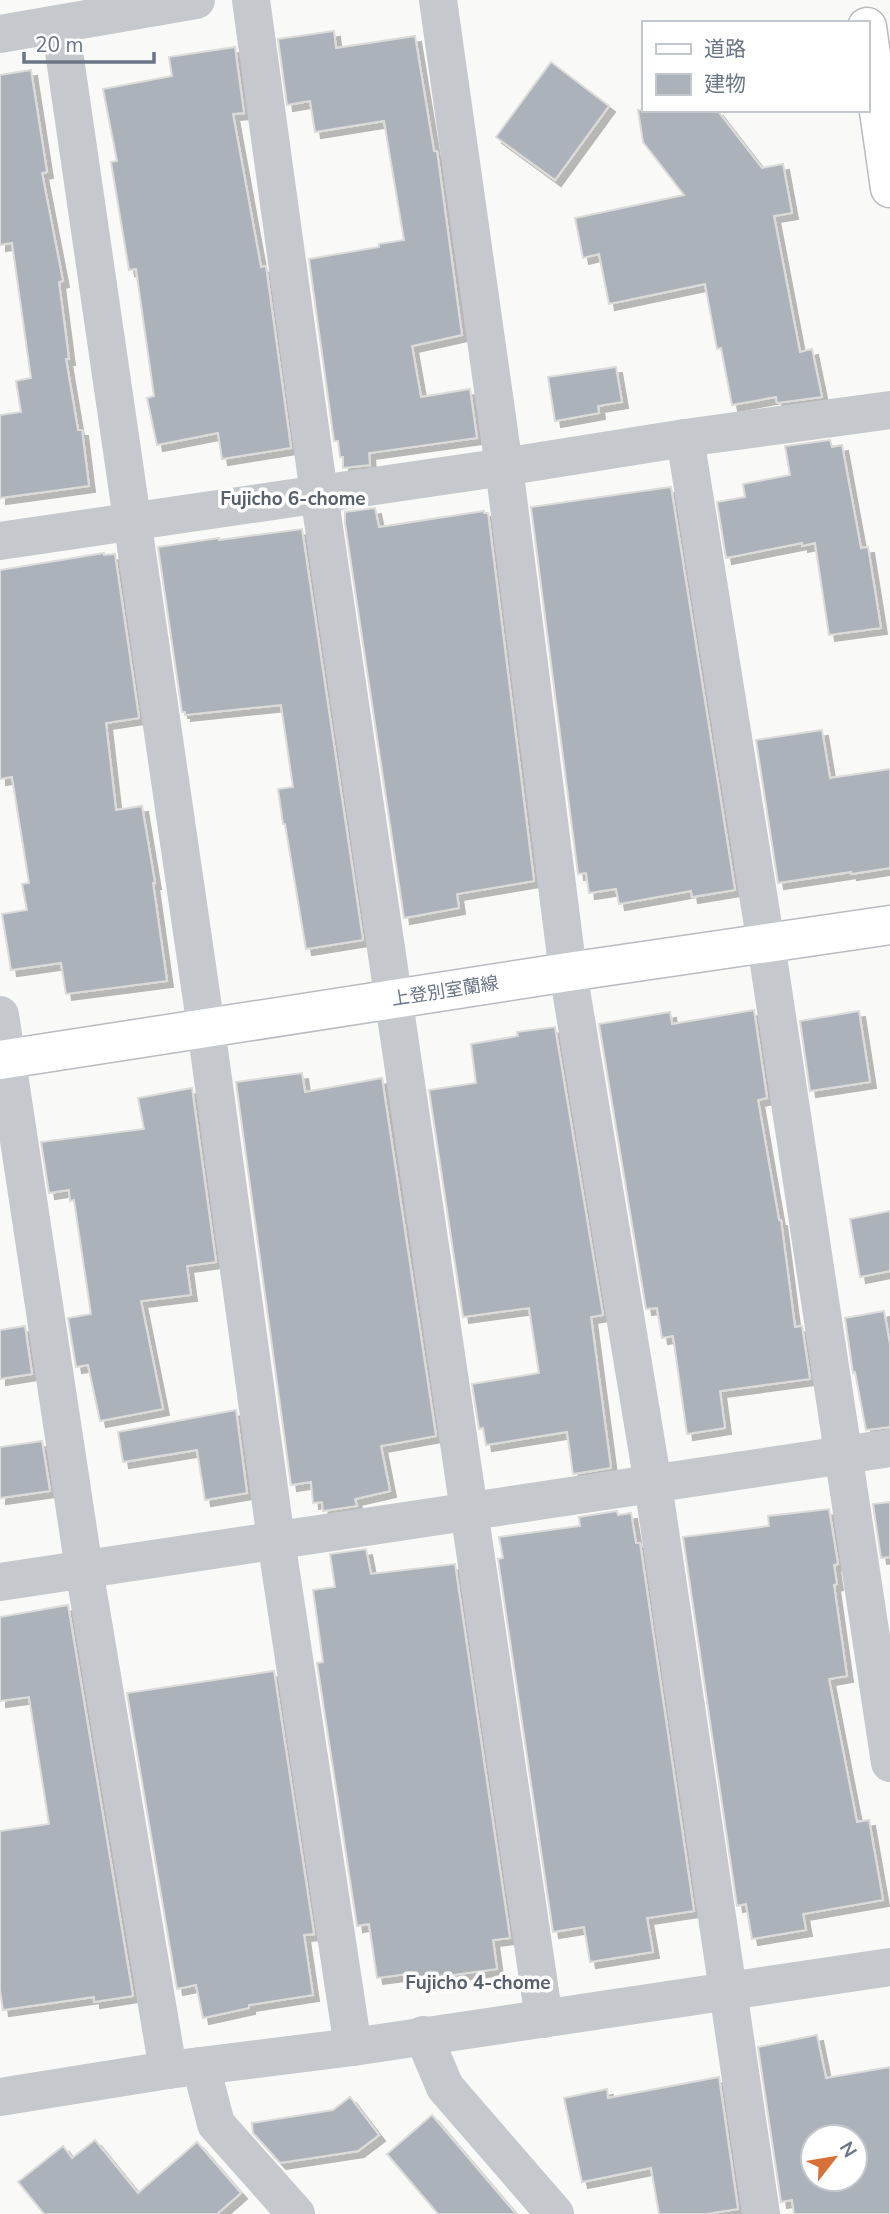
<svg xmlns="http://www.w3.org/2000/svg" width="890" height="2214" font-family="'Nunito Sans','Noto Sans JP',sans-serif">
<defs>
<filter id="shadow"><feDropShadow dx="6" dy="6" stdDeviation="0" flood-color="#0004"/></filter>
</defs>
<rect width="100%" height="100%" fill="#f9f9f7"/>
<g fill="#acb2b9" stroke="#dbdbd9" stroke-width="2" fill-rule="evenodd" filter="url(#shadow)">
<path d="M 334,31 L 336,48 L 415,36 L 434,151 L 437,151 L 462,335 L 412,346 L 421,397 L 470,389 L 477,438 L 369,453 L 370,465 L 343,468 L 343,457 L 340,457 L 338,441 L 334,441 L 309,259 L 379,247 L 379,244 L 404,240 L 384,121 L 315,132 L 310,101 L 287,105 L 278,39 Z"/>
<path d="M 235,47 L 244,113 L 233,114 L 261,267 L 266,266 L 291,448 L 222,459 L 218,433 L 157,445 L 147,398 L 154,396 L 136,269 L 129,270 L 111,162 L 117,161 L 103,89 L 172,76 L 169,57 Z"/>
<path d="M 551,62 L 609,106 L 555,180 L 496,137 Z"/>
<path d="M 31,70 L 47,172 L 42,173 L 63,281 L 59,282 L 69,359 L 66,359 L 78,430 L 82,430 L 89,486 L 0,498 L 0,415 L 21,412 L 16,381 L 31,378 L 12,243 L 0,245 L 0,75 Z"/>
<path d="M 638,110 L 717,110 L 762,168 L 783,164 L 792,213 L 774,216 L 800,352 L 812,349 L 822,397 L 777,403 L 776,397 L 732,405 L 721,348 L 717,349 L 705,284 L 609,304 L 599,254 L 583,258 L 575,218 L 684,195 L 643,142 Z"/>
<path d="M 616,367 L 622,402 L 598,406 L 599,413 L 555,421 L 548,377 Z"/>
<path d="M 830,440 L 832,447 L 842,445 L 861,548 L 868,547 L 881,628 L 829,635 L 815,543 L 802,546 L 802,543 L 726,558 L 717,502 L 745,497 L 743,484 L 790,475 L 785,446 Z"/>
<path d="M 671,487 L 735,890 L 692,897 L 691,891 L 619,904 L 616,889 L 589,893 L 586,873 L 578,874 L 531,507 Z"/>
<path d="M 375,508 L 379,527 L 484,511 L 484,513 L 488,513 L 534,881 L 457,894 L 459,908 L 404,918 L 345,523 L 345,512 Z"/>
<path d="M 302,529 L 363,940 L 306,949 L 285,824 L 283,824 L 278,789 L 293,787 L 281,705 L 185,715 L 185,712 L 182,712 L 158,547 L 219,538 L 219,540 Z"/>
<path d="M 104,553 L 104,555 L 115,554 L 139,718 L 106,723 L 116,810 L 142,806 L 155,883 L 153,883 L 167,981 L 66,994 L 61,963 L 11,970 L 2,914 L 27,910 L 22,884 L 29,883 L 12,777 L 0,779 L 0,570 Z"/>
<path d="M 822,730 L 830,778 L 890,769 L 890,868 L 851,874 L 851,872 L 778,883 L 756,740 Z"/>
<path d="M 754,1010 L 767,1098 L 758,1100 L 779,1220 L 781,1220 L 795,1327 L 802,1326 L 810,1379 L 720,1391 L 725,1428 L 687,1434 L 673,1336 L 662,1338 L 657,1308 L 646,1309 L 599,1024 L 670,1012 L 672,1024 Z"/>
<path d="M 859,1011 L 870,1082 L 810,1091 L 800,1021 Z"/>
<path d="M 555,1027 L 603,1315 L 591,1317 L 611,1468 L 573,1474 L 567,1432 L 486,1445 L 483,1428 L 479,1429 L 472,1384 L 539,1373 L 529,1308 L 463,1317 L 429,1090 L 476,1083 L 471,1044 L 518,1036 L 517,1032 Z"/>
<path d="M 302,1073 L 305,1092 L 382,1078 L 436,1436 L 381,1446 L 390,1491 L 355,1499 L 357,1506 L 323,1511 L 322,1502 L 313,1503 L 311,1482 L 291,1485 L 236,1082 Z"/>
<path d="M 192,1088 L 216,1262 L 187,1266 L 191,1295 L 141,1301 L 163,1409 L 100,1421 L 88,1365 L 76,1367 L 68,1318 L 91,1314 L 74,1200 L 70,1201 L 69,1190 L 49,1193 L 41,1142 L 144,1129 L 138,1098 Z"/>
<path d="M 890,1211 L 890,1271 L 860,1277 L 850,1219 Z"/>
<path d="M 884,1311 L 890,1344 L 890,1427 L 866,1430 L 855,1372 L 853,1373 L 845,1318 Z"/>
<path d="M 25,1326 L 32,1374 L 0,1379 L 0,1330 Z"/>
<path d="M 236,1410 L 247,1493 L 205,1500 L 197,1450 L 123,1462 L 118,1432 Z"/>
<path d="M 42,1441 L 50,1491 L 0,1498 L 0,1447 Z"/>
<path d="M 890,1502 L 890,1557 L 881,1558 L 873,1504 Z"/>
<path d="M 829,1509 L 838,1564 L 834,1565 L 837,1584 L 834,1585 L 847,1676 L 829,1679 L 857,1822 L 869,1820 L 883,1900 L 803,1914 L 806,1930 L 752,1939 L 746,1904 L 737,1906 L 683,1537 L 769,1526 L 768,1516 Z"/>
<path d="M 617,1511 L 618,1515 L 631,1513 L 636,1543 L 640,1543 L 694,1911 L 647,1918 L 653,1952 L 590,1962 L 584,1927 L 553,1932 L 498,1559 L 503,1558 L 499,1537 L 580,1526 L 579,1517 Z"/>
<path d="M 366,1549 L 371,1574 L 455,1564 L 510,1938 L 493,1940 L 497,1969 L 416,1980 L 415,1973 L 377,1978 L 369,1924 L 357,1926 L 317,1663 L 323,1662 L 313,1590 L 335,1587 L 330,1554 Z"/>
<path d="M 68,1605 L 133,1996 L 94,2002 L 94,1997 L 3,2010 L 0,1990 L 0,1831 L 49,1824 L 29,1697 L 0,1701 L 0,1617 Z"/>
<path d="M 274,1671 L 314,1934 L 304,1935 L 313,1995 L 249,2005 L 249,2008 L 203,2018 L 196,1985 L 177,1989 L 127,1693 Z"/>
<path d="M 817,2035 L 826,2078 L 890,2067 L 890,2214 L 794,2214 L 792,2200 L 781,2202 L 758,2047 ZM 813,2137 L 855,2137 L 855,2179 L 813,2179 Z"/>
<path d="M 719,2077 L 738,2209 L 706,2214 L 659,2214 L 651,2168 L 582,2182 L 564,2098 L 607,2089 L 608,2098 Z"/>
<path d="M 350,2097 L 379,2135 L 358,2151 L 280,2163 L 253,2133 L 252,2123 L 333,2110 Z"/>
<path d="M 432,2115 L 516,2214 L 438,2214 L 387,2154 Z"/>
<path d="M 95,2140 L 138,2193 L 197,2142 L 241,2193 L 217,2214 L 44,2214 L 18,2182 L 63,2146 L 72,2158 Z"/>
</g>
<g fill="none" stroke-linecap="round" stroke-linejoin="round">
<g stroke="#b8bbc0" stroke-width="41">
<g id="secondary">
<path d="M 867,27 L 890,188"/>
<path d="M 0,1060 L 568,972 L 890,925"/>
</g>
</g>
<g stroke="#c5c8cc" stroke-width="38">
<path d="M 251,0 L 319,494 L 544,2019"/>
<path d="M 438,0 L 504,467 L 568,972 L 653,1484 L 761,2214"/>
<path d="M 60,24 L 206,1028 L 276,1540 L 353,2047"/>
<path d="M 0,34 L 196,0"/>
<path d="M 685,438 L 766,944 L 890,1763"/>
<path d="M 0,541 L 504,467 L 685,438 L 890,410"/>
<path d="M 0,1015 L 84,1569 L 168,2070"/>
<path d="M 0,1582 L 890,1448"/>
<path d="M 423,2035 L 445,2087 L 555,2214"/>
<path d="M 201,2066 L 216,2124 L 296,2214"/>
<path d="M 0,2097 L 168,2070 L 353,2047 L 890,1967"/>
</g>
<use href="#secondary" stroke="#fff" stroke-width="38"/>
</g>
<g text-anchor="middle" stroke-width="7" stroke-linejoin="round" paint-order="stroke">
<g font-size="18" fill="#6a7686" stroke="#fff">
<text transform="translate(445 991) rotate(-9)" y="6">上登別室蘭線</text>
</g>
<g font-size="19" font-weight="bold" fill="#58606b" stroke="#fff">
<text x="293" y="505">Fujicho 6-chome</text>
<text x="478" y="1989">Fujicho 4-chome</text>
</g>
</g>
<rect x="642" y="21" width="228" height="91" fill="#ffffff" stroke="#c3c8cf" stroke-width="2"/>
<rect x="656" y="44" width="35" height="10" fill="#ffffff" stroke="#c3c8cf" stroke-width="2"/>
<text x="704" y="56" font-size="21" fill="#6a7686">道路</text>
<rect x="656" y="74" width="35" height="21" fill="#acb2b9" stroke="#c3c8cf" stroke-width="2"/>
<text x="704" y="91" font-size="21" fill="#6a7686">建物</text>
<g transform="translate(834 2158) rotate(59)"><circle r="33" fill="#ffffff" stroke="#c3c8cf" stroke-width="2"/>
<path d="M0-5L12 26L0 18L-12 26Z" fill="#d77139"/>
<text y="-10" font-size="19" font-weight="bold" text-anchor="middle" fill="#6a7686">N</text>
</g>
<path d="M24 52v10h130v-10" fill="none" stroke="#6a7686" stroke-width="3.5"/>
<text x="35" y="52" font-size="21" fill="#6a7686" stroke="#ffffff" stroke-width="5" paint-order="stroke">20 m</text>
</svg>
